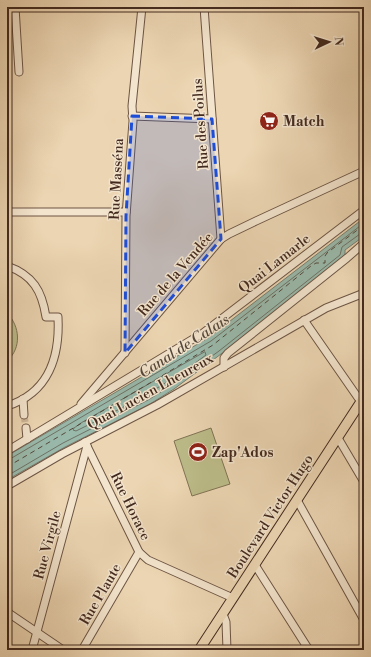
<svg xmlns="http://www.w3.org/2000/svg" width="371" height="657" font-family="'Libre Bodoni',serif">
<rect width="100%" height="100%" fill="#ecd5b2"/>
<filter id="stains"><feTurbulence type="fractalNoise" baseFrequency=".005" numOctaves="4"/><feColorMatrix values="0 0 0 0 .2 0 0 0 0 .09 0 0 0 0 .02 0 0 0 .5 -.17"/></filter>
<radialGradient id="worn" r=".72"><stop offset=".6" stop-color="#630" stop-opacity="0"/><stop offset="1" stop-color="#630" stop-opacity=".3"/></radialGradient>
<g fill="#bcbc89" stroke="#807354">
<path d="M 7,313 C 20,326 22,348 7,361 Z"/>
<path d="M 211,428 L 230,484 L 192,496 L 174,441 Z"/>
</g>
<path fill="#99b9ab" stroke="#778073" d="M 364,218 L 364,236 L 345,250 L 345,256 L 221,354 L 174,389 L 150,404 L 65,447 L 7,480 L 7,456 L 208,338 Z"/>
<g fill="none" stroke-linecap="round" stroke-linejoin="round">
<g stroke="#6e7265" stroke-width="1">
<path d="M 205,352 L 206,355 C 166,386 121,409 76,431 L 73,430 L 74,428 L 81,423 Z"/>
<path d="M 7,459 L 10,459 L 211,341 L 364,223"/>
<path d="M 7,476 L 63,443 L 148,400 L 172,385 L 219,351 L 340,255 L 342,247 L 360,234 L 364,233"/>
</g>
<path stroke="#54473b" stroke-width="1" stroke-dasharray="5 4" stroke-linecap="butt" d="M 7,467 L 155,380 L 213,345 L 311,266 L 316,263 L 325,263 L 325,256 L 327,253 L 364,225"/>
<path stroke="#cab395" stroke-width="7" stroke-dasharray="7 3.5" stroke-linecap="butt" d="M 24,415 L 26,428"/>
<g stroke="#6d5544" stroke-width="9">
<g id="minor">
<path d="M 15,7 L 19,72"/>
<path d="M 204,7 L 221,239"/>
<path d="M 132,116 L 212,119"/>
<path d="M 7,212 L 126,212"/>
<path d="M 7,266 C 33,275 42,291 46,317 L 58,317 C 60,356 49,393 7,406"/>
<path d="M 304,320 L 361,402"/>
<path d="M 125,353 L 126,216 L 133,121 L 132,106 L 142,7"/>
<path d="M 224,367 L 224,358 L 228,353 L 347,258 L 364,243"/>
<path d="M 23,399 L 24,415"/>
<path d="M 81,404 L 221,239 L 229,234 L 256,221 L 364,171"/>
<path d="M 26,428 L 27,439"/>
<path d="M 338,438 L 364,482"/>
<path d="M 85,442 L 139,552 L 148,560 L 233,598"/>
<path d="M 7,451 L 203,333 L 364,210"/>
<path d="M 7,486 L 62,454 L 157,405 L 326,308 L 364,293"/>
<path d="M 297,500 L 364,620"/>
<path d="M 255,565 L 309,650"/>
<path d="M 7,612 L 63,650"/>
<path d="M 223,614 L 226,622 L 227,650"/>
<path d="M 32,650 L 87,446"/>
<path d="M 82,650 L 139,552"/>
</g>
</g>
<g stroke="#432a1f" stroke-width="11">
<path id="major" d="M 199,650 L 364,397"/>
</g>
<use href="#minor" stroke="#f3e4cd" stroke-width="7"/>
<use href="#major" stroke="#ecd5b2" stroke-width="9"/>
</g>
<path fill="#1d4ed8" fill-opacity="0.2" stroke="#1d4ed8" stroke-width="3" stroke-dasharray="8 5" stroke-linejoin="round" d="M 132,116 L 212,119 L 221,239 L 125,353 L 126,216 Z"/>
<defs>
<g id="supermarket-disc" transform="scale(1)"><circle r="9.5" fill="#8f2418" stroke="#f3e4cd"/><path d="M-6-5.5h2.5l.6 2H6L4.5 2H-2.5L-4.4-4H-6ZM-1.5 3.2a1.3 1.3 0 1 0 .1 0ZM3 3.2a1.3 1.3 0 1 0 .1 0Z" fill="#fff"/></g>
<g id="stadium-disc" transform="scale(1)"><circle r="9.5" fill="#8f2418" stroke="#f3e4cd"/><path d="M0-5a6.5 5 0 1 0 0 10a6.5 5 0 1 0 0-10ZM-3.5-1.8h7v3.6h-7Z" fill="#fff"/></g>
</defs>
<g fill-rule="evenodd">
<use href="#supermarket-disc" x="269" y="121"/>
<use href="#stadium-disc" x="198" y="452"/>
</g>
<g text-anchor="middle" stroke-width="3" stroke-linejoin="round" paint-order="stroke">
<g font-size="14" font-weight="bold" fill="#432a1f" stroke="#f3e4cd" text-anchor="start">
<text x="283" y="126">Match</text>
<text x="212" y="457">Zap'Ados</text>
</g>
<g font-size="14" fill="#432a1f" stroke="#f3e4cd">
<text transform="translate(200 124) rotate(-94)" y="5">Rue des Poilus</text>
<text transform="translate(116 179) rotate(-87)" y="5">Rue Masséna</text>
<text transform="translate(274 263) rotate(-38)" y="5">Quai Lamarle</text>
<text transform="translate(175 274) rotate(-49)" y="5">Rue de la Vendée</text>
<text transform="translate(150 391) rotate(-29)" y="5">Quai Lucien Lheureux</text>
<text transform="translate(131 506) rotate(64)" y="5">Rue Horace</text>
<text transform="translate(270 516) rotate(-57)" y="5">Boulevard Victor Hugo</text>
<text transform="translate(47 545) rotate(-75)" y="5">Rue Virgile</text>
<text transform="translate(100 594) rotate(-60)" y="5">Rue Plaute</text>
</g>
<g font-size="15" font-style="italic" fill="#54473b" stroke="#f3e4cd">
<text transform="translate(184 346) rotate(-33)" y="5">Canal de Calais</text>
</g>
</g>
<rect width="371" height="657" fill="none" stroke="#ecd5b2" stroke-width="24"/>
<rect x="8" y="8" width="355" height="641" fill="none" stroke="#432a1f" stroke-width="2"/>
<rect x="12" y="12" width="347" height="633" fill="none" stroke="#432a1f"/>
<g transform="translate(329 42) rotate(86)" stroke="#f3e4cd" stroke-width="3" paint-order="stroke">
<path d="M0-3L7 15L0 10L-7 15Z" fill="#432a1f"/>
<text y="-6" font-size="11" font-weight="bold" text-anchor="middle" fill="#432a1f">N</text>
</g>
<rect width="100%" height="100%" filter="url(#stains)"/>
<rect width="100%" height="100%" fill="url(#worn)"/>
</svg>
